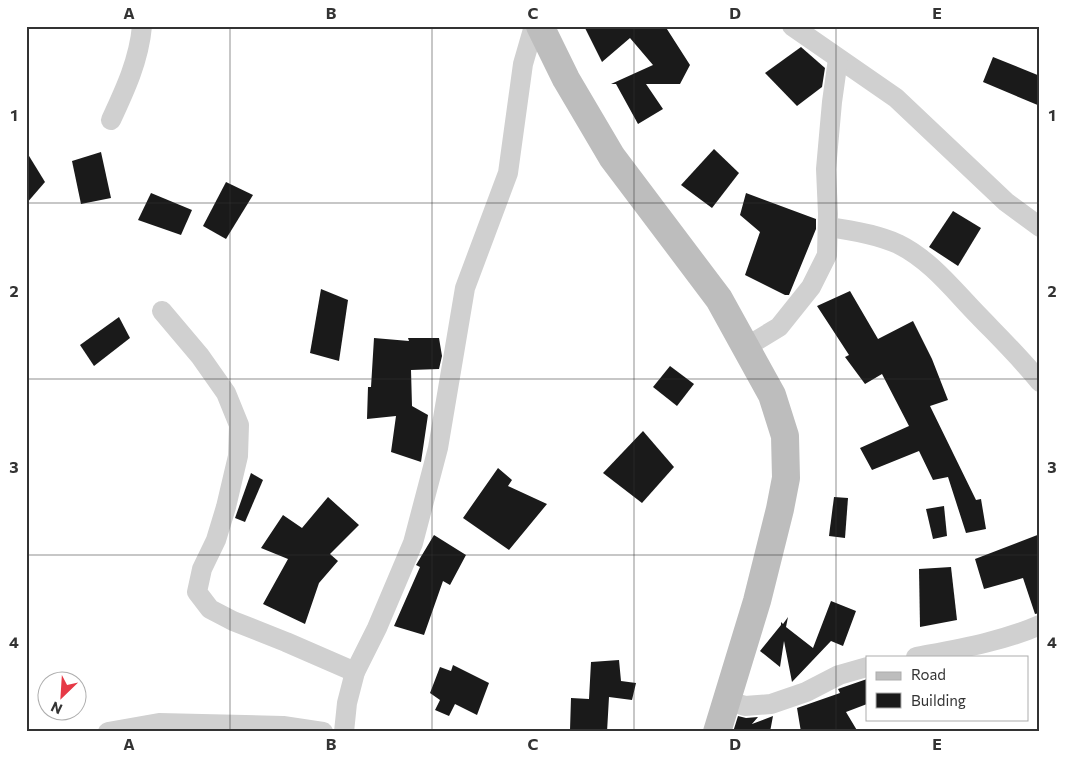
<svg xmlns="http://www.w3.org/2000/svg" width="1066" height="758" font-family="Commissioner,sans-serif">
<rect width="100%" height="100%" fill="#fff"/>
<g fill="#1a1a1a">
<path d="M 584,26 L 665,26 L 690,65 L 680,84 L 646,84 L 663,109 L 638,124 L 616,84 L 611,84 L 653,65 L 630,38 L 602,62 Z"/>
<path d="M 801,47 L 825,68 L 822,87 L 797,106 L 765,73 Z"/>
<path d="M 993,57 L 1040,76 L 1040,106 L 983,82 Z"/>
<path d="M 714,149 L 739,173 L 712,208 L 681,185 Z"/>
<path d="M 26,151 L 45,182 L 26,204 Z"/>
<path d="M 101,152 L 111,198 L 81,204 L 72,161 Z"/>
<path d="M 226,182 L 253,195 L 226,239 L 203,226 Z"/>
<path d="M 151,193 L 192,210 L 181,235 L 138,220 Z"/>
<path d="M 746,193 L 816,219 L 816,229 L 789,295 L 785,295 L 745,275 L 760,232 L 740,215 Z"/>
<path d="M 953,211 L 981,228 L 958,266 L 929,247 Z"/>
<path d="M 321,289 L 348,300 L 339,361 L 310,353 Z"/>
<path d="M 850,291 L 878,339 L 913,321 L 932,359 L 948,400 L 930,406 L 976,500 L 981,499 L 986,529 L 966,533 L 948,477 L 933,480 L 919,451 L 872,470 L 860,448 L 909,426 L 882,374 L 865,384 L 845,357 L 849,355 L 817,306 Z"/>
<path d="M 119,317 L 130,338 L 94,366 L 80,345 Z"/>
<path d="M 374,338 L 409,341 L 408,338 L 439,338 L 442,356 L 439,369 L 411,370 L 412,406 L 428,415 L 421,462 L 391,452 L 396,416 L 367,419 L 368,387 L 371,387 Z"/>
<path d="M 670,366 L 694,384 L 677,406 L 653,387 Z"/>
<path d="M 643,431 L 674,467 L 642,503 L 603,473 Z"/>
<path d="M 498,468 L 512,480 L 508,486 L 547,504 L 509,550 L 463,518 Z"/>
<path d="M 251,473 L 263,480 L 245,522 L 235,518 Z"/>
<path d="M 328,497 L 359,525 L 330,554 L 338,561 L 319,583 L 305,624 L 263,604 L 288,559 L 261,548 L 283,515 L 302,528 Z"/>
<path d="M 834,497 L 848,498 L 845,538 L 829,536 Z"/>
<path d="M 944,506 L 947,536 L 933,539 L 926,509 Z"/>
<path d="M 1040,534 L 1040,613 L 1035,614 L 1023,578 L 984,589 L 975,559 Z"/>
<path d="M 434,535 L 466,555 L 450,585 L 443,581 L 424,635 L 394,626 L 420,567 L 416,565 Z"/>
<path d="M 951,567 L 957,620 L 920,627 L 919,569 Z"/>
<path d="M 831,601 L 856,611 L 843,646 L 831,641 L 792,682 L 784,641 L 780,667 L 760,651 L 781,625 L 781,622 L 783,624 L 788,617 L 786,627 L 813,648 Z"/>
<path d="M 619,660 L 621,681 L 636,683 L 632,700 L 609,697 L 607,732 L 570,730 L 571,698 L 589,699 L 591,662 Z"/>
<path d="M 453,665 L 489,683 L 477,715 L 455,704 L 449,716 L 435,710 L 440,700 L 430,693 L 440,667 L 451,671 Z"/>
<path d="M 867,679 L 867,704 L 846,712 L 858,732 L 801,732 L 797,708 L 840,693 L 838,689 Z"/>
<path d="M 738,716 L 746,718 L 758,717 L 752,724 L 773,716 L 770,732 L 733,732 Z"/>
</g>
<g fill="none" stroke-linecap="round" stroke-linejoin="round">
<g stroke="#d0d0d0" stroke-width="20">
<path d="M 792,26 L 896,98 L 1006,202 L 1040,227"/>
<path d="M 111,120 C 125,90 139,60 142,26"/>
<path d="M 828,227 C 851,230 876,234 898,244 C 929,259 952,288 975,312 C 997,335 1020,357 1040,382"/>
<path d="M 162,311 L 200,356 L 226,393 L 239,425 L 238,456 L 226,507 L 216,540 L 202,569 L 197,592 L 210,609 L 233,621 L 286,642 L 355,672"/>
<path d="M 746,347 L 779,327 L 811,287 L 827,255 L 828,214 L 826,169 L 832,102 L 838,59"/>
<path d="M 916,657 C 958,649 1001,642 1040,625"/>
<path d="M 726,700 L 745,706 L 771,704 L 806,692 L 839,675 L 867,667"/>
<path d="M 108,732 L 159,723 L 283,726 L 323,732"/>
<path d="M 344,732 L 347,703 L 355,672 L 377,628 L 413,543 L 438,448 L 465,288 L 508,173 L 523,64 L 534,26"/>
</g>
<path stroke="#bdbdbd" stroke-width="28" d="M 540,26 L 566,79 L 612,157 L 719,299 L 772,395 L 785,436 L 786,478 L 780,509 L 757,601 L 717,732"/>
</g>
<path fill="none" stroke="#333" stroke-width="1" stroke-opacity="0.55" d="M 230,26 L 230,732M 432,26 L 432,732M 634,26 L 634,732M 836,26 L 836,732M 26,203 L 1040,203M 26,379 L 1040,379M 26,555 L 1040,555"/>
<rect width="1066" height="758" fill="none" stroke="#ffffff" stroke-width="55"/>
<rect x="866" y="656" width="162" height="65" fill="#ffffff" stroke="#adadad"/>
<rect x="876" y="672" width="25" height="8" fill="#bdbdbd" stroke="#adadad"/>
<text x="911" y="680" font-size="15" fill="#333333">Road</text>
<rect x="876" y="693" width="25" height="15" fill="#1a1a1a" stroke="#adadad"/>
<text x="911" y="706" font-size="15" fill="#333333">Building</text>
<g transform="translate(62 696) rotate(205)"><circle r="24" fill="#ffffff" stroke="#adadad"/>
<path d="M0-4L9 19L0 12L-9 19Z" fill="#e63946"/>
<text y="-8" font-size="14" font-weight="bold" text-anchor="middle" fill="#333333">N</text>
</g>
<rect x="28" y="28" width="1010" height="702" fill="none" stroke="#333" stroke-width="2"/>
<g font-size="16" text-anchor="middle" font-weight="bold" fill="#333">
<text x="129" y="19">A</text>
<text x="331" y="19">B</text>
<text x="533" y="19">C</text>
<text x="735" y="19">D</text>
<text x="937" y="19">E</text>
<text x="14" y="121">1</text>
<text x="1052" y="121">1</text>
<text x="14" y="297">2</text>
<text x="1052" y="297">2</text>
<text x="14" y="473">3</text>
<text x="1052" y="473">3</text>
<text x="14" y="648">4</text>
<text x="1052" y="648">4</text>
<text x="129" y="750">A</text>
<text x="331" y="750">B</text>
<text x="533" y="750">C</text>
<text x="735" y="750">D</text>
<text x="937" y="750">E</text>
</g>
</svg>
